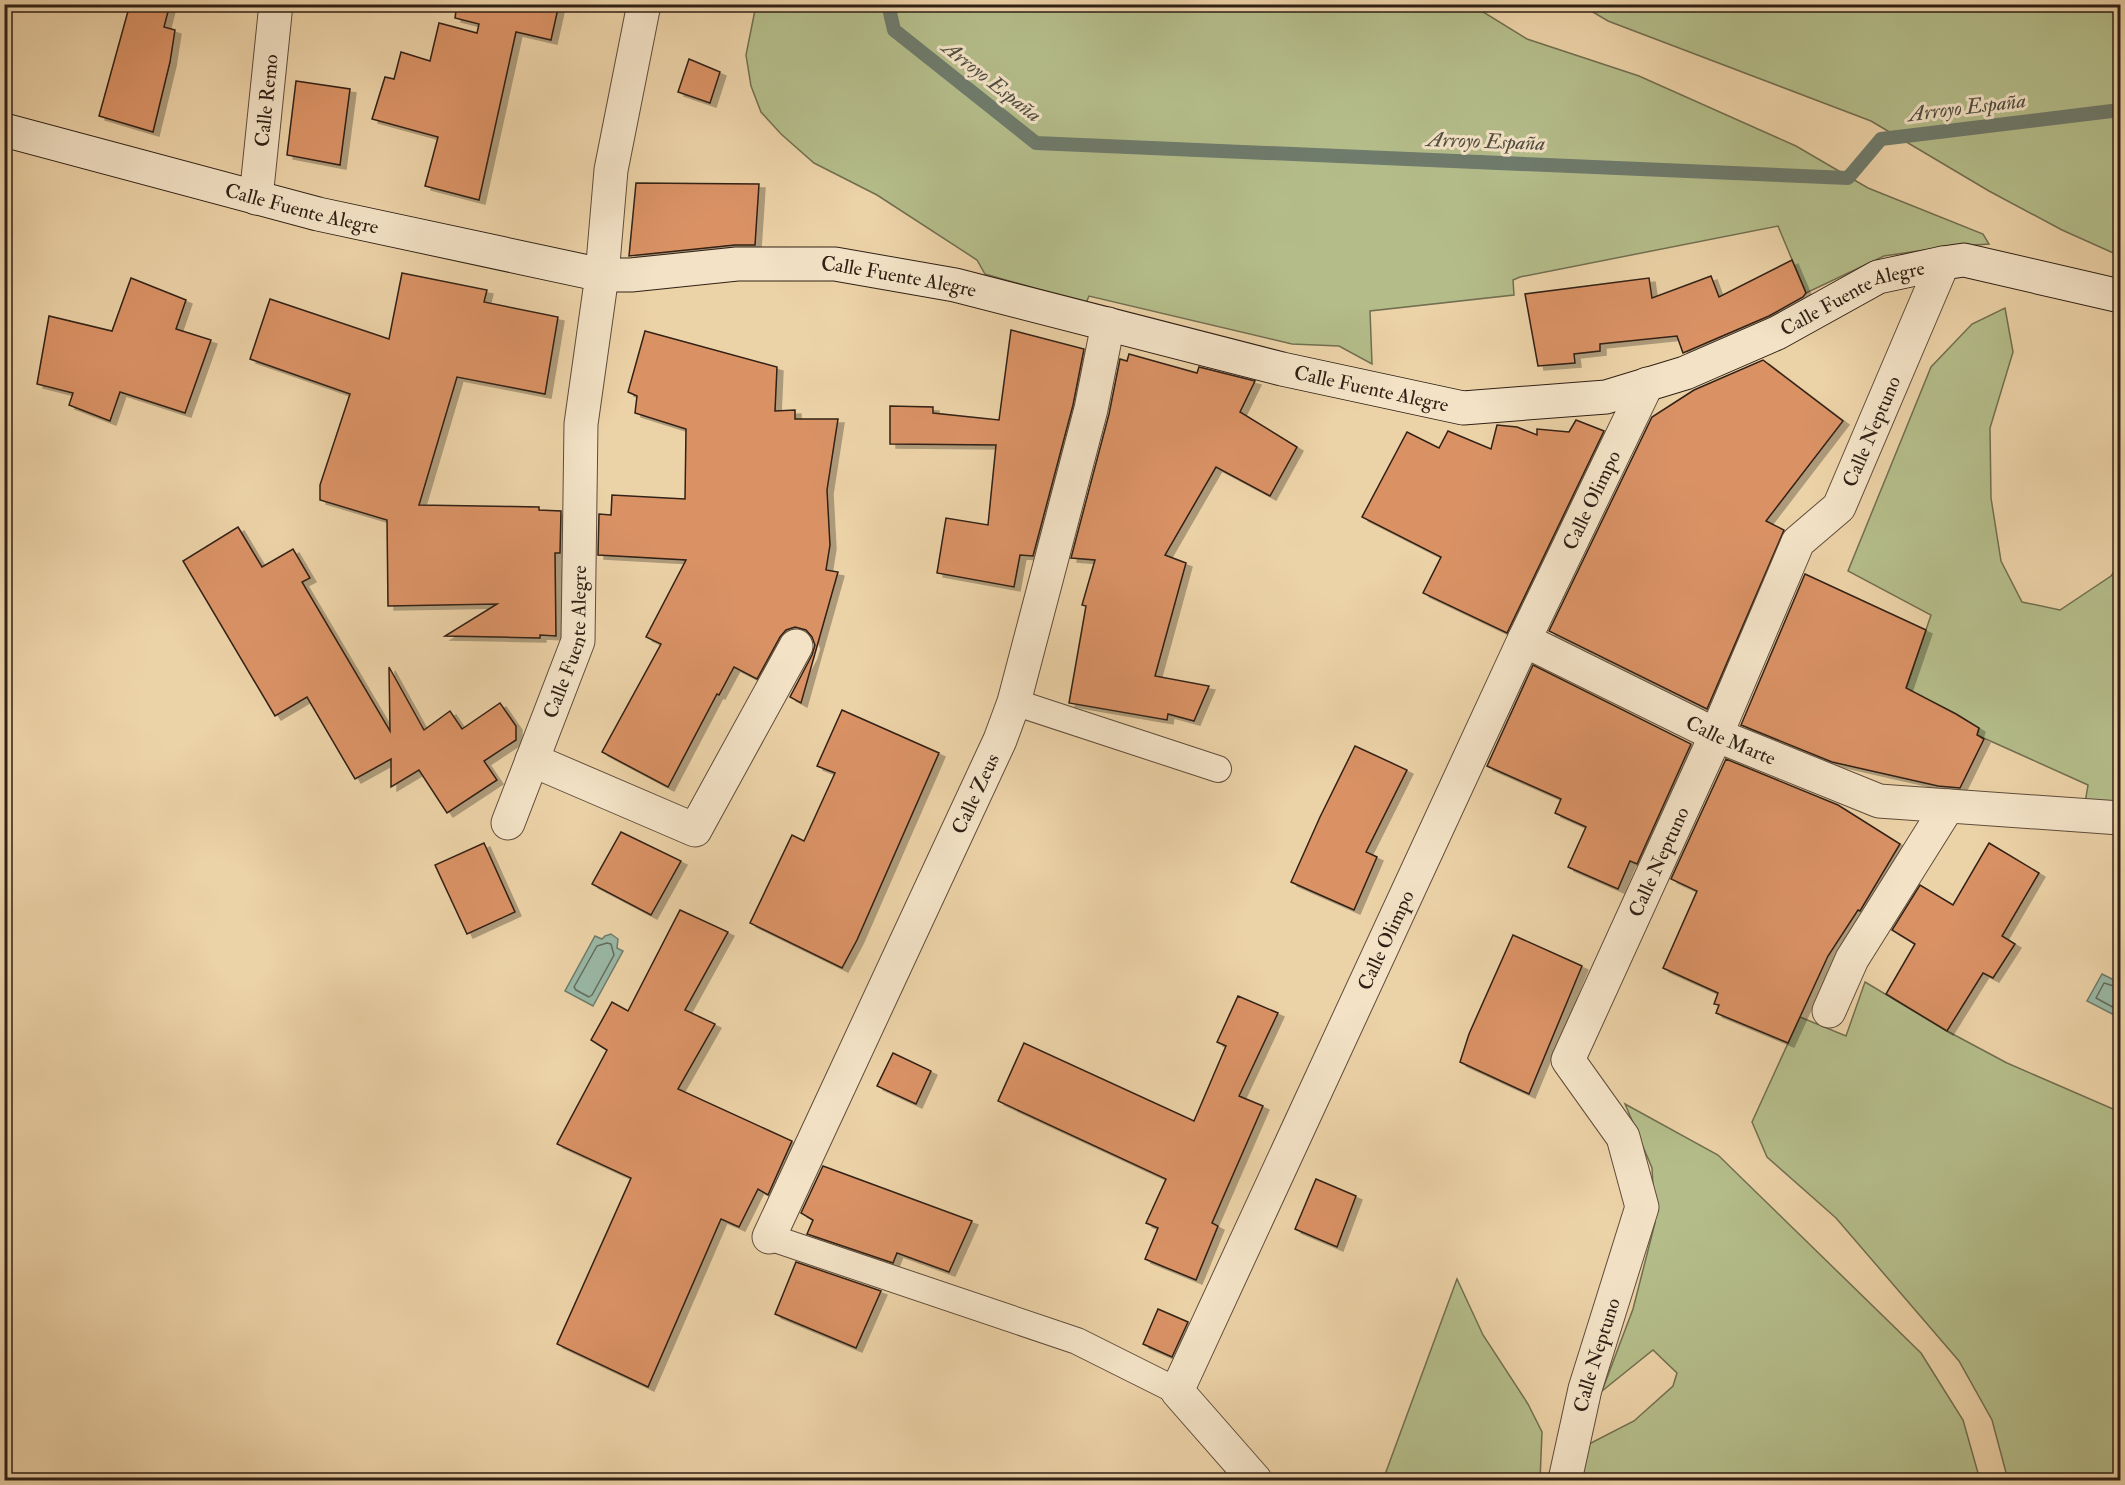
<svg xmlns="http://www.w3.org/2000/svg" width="2125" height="1485" font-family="'IM FELL Double Pica',serif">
<defs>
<filter id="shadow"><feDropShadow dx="6" dy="4" stdDeviation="0" flood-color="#0004"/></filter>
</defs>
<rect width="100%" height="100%" fill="#ecd2a7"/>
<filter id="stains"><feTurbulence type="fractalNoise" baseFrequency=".00333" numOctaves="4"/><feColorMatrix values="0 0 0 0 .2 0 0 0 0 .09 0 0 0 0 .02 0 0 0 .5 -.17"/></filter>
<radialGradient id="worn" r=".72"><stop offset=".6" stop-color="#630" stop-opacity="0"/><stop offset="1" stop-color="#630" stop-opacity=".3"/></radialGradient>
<g fill="#b4bd8a" stroke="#726e50" stroke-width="1.5">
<path d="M 756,5 L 1472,5 L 1527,39 L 1639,76 L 1796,146 L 1868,188 L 1983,234 L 1989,244 L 1945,247 L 1884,256 L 1806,293 L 1778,226 L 1520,277 L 1513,280 L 1514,295 L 1370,311 L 1372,364 L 1339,346 L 1292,344 L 1089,296 L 1086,303 L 985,274 L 977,260 L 877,195 L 814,163 L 781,134 L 761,112 L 751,86 L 746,55 Z"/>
<path d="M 1581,5 L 2120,5 L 2120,256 L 2062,230 L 1989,191 L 1871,121 L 1608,21 Z"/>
<path d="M 2005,308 L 2013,352 L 1990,428 L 1991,498 L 2001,561 L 2022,602 L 2060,610 L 2111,576 L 2120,564 L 2120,807 L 2085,803 L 2088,785 L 1977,735 L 1979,728 L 1956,714 L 1906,689 L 1931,615 L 1848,571 L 1931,367 L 1972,324 Z"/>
<path d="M 1865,982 L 1947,1031 L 2007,1063 L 2120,1112 L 2120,1480 L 2008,1480 L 1992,1420 L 1959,1361 L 1836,1218 L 1767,1157 L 1752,1122 L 1800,1017 L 1846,1036 Z"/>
<path d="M 1625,1104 L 1718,1155 L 1921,1353 L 1963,1420 L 1980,1480 L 1580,1480 L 1587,1445 L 1634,1421 L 1673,1386 L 1677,1373 L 1653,1350 L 1602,1391 L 1633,1309 L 1655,1223 L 1652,1168 Z"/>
<path d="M 1457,1279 L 1483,1335 L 1528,1404 L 1542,1432 L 1540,1480 L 1383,1480 Z"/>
</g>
<g fill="#99b8a6" stroke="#6f7b6c" stroke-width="1.5">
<path d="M 611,934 L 618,939 L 617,948 L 623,951 L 593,1006 L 565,991 L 595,936 L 602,939 L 605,936 Z"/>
<path d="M 2102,974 L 2120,983 L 2120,1018 L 2087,1001 Z"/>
</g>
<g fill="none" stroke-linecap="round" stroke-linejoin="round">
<g stroke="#646c5e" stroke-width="1.5">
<path d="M 607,943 L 611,944 L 614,955 L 592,995 L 589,997 L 576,990 L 574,987 L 597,946 Z"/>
<path d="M 2120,988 L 2104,983 L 2096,998 L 2120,1011"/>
</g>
<path stroke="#6f7b6c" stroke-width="14" d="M 888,4 L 894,30 L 1036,143 L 1848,178 L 1881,139 L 2120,110"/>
</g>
<g fill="#da9265" stroke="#302015" stroke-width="1.5" filter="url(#shadow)">
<path d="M 130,4 L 170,4 L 164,27 L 175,30 L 170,62 L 153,132 L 99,116 Z"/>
<path d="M 457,4 L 559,4 L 551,40 L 516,32 L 479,200 L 425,186 L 438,137 L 372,119 L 385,77 L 394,79 L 401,52 L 430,61 L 439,23 L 477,33 L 479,24 L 455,18 Z"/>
<path d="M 689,59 L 720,72 L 710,103 L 678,92 Z"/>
<path d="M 296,81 L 350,89 L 340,165 L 287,155 Z"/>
<path d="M 636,183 L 759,184 L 755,245 L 735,245 L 629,256 Z"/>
<path d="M 1792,260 L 1806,293 L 1803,297 L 1769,316 L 1683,353 L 1677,336 L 1600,344 L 1600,351 L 1574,354 L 1575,363 L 1538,366 L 1525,294 L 1649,278 L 1652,298 L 1711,276 L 1719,297 Z"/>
<path d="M 402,273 L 487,290 L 484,302 L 558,317 L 545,394 L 457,377 L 419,505 L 539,507 L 539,510 L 561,511 L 560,553 L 555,553 L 556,636 L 540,635 L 540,638 L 445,636 L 497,604 L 388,606 L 387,520 L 320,500 L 320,485 L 350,394 L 250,359 L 270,299 L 389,339 Z"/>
<path d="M 131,278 L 186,300 L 176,329 L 211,340 L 185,413 L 120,392 L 110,421 L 69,405 L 73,393 L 37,384 L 49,316 L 112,331 Z"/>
<path d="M 1011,330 L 1084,349 L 1073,405 L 1033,556 L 1020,555 L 1014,587 L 937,573 L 946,518 L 988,525 L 996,445 L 890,444 L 890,406 L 933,407 L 933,413 L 999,420 Z"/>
<path d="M 645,331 L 777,367 L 775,411 L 795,410 L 795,419 L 838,419 L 827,490 L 830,545 L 826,570 L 838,572 L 801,703 L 790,697 L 812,655 L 815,645 L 812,637 L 806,630 L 795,627 L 786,630 L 780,637 L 757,679 L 734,667 L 719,695 L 717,694 L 668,787 L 602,752 L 661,644 L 646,637 L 686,560 L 598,555 L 599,514 L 611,515 L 612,495 L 685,499 L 686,429 L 635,413 L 637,396 L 628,392 Z"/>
<path d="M 1129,354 L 1197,373 L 1199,367 L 1255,381 L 1240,412 L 1297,447 L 1270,496 L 1216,467 L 1165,555 L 1186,563 L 1155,676 L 1209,686 L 1194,721 L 1168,714 L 1167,720 L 1069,703 L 1086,606 L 1082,605 L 1095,560 L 1071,558 L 1109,414 L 1120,359 L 1127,361 Z"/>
<path d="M 1763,360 L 1843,421 L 1766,521 L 1784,530 L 1707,709 L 1549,631 L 1652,417 L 1694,390 Z"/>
<path d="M 1576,420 L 1604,431 L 1507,633 L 1423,593 L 1441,557 L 1362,517 L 1407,432 L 1439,448 L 1448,431 L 1491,449 L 1497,425 L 1517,427 L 1537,435 L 1537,429 L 1569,432 Z"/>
<path d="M 238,527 L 262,567 L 293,549 L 310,578 L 302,582 L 390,731 L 389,667 L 424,730 L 450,711 L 462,729 L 500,703 L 516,726 L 516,740 L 484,761 L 497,780 L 447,813 L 419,770 L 391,787 L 391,759 L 355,779 L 307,697 L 275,716 L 183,561 Z"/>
<path d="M 1805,574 L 1926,630 L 1906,688 L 1956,714 L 1979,728 L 1977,735 L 1984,739 L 1960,788 L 1938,786 L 1832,762 L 1741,725 Z"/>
<path d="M 1533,665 L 1691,744 L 1637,864 L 1630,861 L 1618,889 L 1568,867 L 1586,827 L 1555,813 L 1561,799 L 1487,766 Z"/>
<path d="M 842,710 L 939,753 L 857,940 L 842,968 L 750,923 L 792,835 L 804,841 L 835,773 L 817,766 Z"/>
<path d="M 1355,746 L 1407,770 L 1366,852 L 1377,857 L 1354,910 L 1291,882 L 1320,817 Z"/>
<path d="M 1726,759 L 1838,805 L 1900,844 L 1860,911 L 1858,910 L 1828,956 L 1788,1043 L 1716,1013 L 1719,1005 L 1714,1004 L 1718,993 L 1663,968 L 1697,891 L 1671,879 Z"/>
<path d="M 621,832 L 681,861 L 651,915 L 592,884 Z"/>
<path d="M 484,843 L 515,912 L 467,934 L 435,865 Z"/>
<path d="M 1989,843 L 2039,873 L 2002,936 L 2015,944 L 1993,978 L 1983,973 L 1947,1031 L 1886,994 L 1915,944 L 1892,930 L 1920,885 L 1953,905 Z"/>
<path d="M 680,910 L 728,932 L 685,1010 L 715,1024 L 678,1089 L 792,1141 L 768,1195 L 758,1189 L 739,1227 L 721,1219 L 648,1387 L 557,1344 L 631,1178 L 557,1144 L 607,1050 L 591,1040 L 612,1002 L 628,1011 Z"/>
<path d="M 1513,935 L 1582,966 L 1529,1094 L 1460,1062 L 1469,1034 Z"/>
<path d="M 1238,996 L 1278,1013 L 1239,1096 L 1263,1106 L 1212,1223 L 1218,1226 L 1196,1280 L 1145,1259 L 1158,1228 L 1146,1223 L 1166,1179 L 998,1101 L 1024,1043 L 1194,1121 L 1226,1046 L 1217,1042 Z"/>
<path d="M 893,1053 L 931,1071 L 916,1104 L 877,1086 Z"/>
<path d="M 823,1166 L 972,1221 L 949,1272 L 897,1253 L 893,1263 L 807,1234 L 813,1220 L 801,1213 Z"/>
<path d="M 1316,1179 L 1356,1196 L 1337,1247 L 1295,1229 Z"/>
<path d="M 796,1262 L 881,1291 L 856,1348 L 775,1314 Z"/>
<path d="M 1158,1309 L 1188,1322 L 1172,1357 L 1143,1344 Z"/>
</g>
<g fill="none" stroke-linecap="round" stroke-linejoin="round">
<g stroke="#5f4c3a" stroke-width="28">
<g id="lane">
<path d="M 1014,702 L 1218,769"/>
<path d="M 769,1237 L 1077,1341 L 1177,1391"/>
</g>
</g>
<g stroke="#5f4c3a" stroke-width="35">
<g id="street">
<path id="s1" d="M 256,198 L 276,4"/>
<path id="s2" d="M 1524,640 L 1716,735 L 1879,801 L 2120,818"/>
<path d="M 532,760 L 695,830 L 796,646"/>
<path id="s3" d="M 508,823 L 578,641 L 581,424 L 602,275 L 611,170 L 644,4"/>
<path d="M 1829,1011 L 1852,959 L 1948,806"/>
<path id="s4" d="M 769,1237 L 1000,740 L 1014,702 L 1091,409 L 1108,324"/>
<path id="s5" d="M 1255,1480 L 1177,1391 L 1524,640 L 1647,384"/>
<path id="s6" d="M 1565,1480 L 1585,1389 L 1642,1207 L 1623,1137 L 1568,1060 L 1716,735 L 1798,542 L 1839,507 L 1943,263"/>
</g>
</g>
<g stroke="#302015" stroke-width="35">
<g id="secondary">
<path id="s7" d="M 4,130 L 318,214 L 602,275 L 631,275 L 737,264 L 835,264 L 955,285 L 1282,369 L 1463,408 L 1606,397 L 1685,373 L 1777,333 L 1878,277 L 1943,263 L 1964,260 L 2120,296"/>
</g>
</g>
<use href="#lane" stroke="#f3e2c6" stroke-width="26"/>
<use href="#street" stroke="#f3e2c6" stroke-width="33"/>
<use href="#secondary" stroke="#f3e2c6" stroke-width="33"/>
</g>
<g text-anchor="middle" stroke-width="6" stroke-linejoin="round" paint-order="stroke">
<g font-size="20" fill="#302015" stroke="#f3e2c6">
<text dy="7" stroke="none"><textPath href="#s1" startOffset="98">Calle Remo</textPath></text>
<text dy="7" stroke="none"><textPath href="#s7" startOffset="308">Calle Fuente Alegre</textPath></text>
<text dy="7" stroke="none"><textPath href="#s7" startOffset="914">Calle Fuente Alegre</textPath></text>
<text dy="7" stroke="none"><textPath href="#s7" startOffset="1904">Calle Fuente Alegre</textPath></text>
<text dy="7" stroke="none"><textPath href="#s7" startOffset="1400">Calle Fuente Alegre</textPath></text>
<text dy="7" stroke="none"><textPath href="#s6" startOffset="1154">Calle Neptuno</textPath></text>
<text dy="7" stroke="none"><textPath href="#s5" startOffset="1101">Calle Olimpo</textPath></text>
<text dy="7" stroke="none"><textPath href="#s3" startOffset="192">Calle Fuente Alegre</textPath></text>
<text dy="7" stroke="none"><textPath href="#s2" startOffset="230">Calle Marte</textPath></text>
<text dy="7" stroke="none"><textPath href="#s4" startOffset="489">Calle Zeus</textPath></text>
<text dy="7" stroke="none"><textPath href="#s6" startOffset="669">Calle Neptuno</textPath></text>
<text dy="7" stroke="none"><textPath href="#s5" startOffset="615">Calle Olimpo</textPath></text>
<text dy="7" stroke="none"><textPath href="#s6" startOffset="129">Calle Neptuno</textPath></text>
</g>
<g font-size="21" font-style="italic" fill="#504e40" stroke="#f3e2c6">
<text transform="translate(992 81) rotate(38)" y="7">Arroyo España</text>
<text transform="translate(1967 107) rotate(-7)" y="7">Arroyo España</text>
<text transform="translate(1486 141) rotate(2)" y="7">Arroyo España</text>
</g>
</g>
<rect width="2125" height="1485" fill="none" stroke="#ecd2a7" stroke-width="24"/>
<rect x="6" y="6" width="2113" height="1473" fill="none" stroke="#302015" stroke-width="3"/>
<rect x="12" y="12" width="2101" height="1461" fill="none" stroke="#302015" stroke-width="1.5"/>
<rect width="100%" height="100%" filter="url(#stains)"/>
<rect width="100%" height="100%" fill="url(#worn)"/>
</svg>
